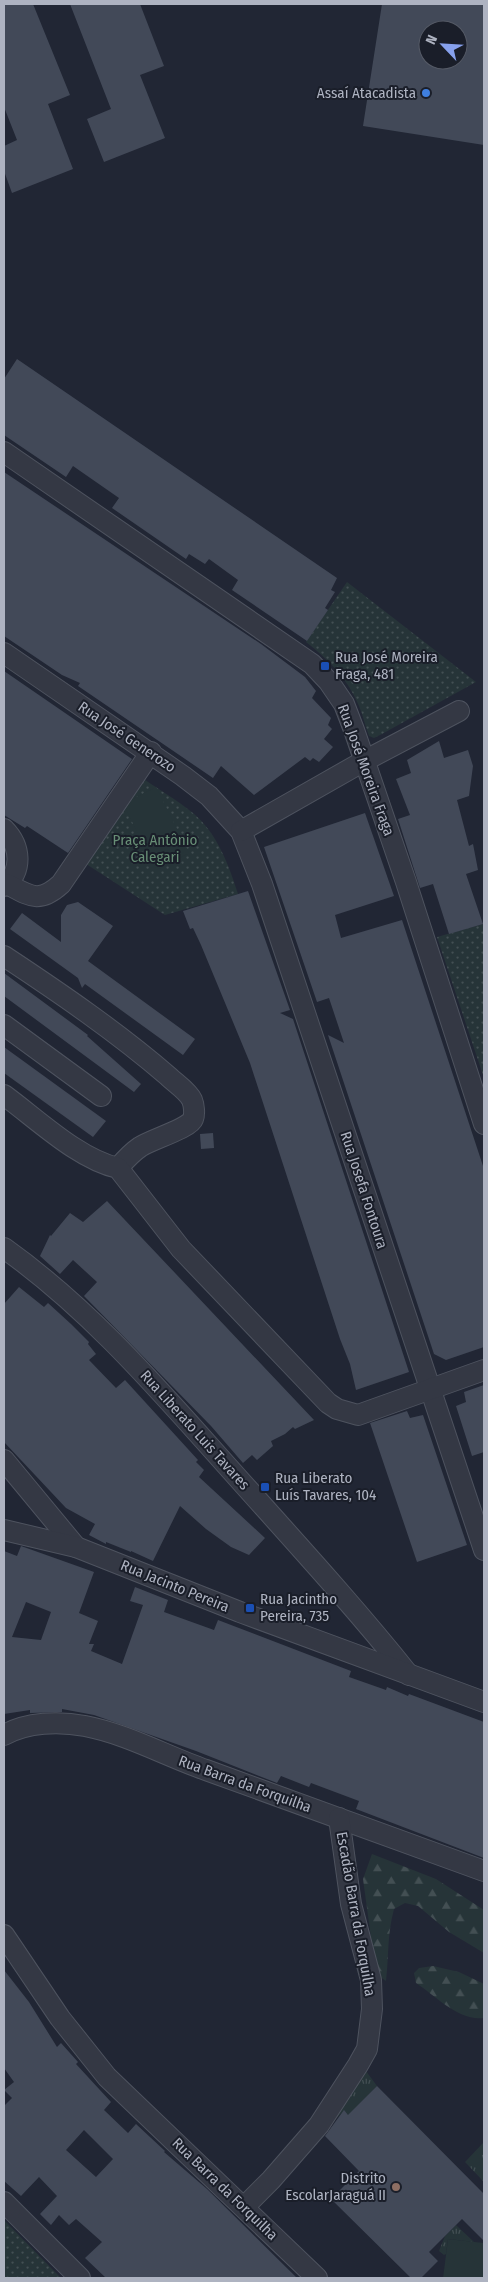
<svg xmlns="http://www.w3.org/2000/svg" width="488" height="2282" font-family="'Fira Sans Condensed',sans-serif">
<defs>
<pattern id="grass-tufts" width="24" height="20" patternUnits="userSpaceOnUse" patternTransform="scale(1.25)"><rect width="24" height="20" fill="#263438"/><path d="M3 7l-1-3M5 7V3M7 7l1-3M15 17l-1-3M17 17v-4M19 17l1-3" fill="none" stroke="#434f53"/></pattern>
<pattern id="forest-firs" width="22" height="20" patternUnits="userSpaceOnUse" patternTransform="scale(1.25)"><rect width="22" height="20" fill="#263438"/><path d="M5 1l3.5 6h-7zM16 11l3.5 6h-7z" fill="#434f53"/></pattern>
<pattern id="park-dots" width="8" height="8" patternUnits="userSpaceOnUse" patternTransform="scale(1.25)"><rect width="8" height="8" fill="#263438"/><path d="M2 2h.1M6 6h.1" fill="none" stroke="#434f53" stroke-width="1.8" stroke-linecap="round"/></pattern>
</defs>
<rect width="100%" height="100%" fill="#212634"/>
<g fill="url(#grass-tufts)">
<path d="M 363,2067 L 377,2086 L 354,2110 L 407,2175 L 344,2111 L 322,2132 Z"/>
<path d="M 484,2142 L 484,2182 L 465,2162 Z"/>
<path d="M 456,2225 L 474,2242 L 448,2239 L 446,2254 L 444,2255 L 439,2251 L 445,2236 Z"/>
</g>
<g fill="url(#forest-firs)">
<path d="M 372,1854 L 436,1879 L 484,1910 L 484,1953 L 449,1932 L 418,1906 L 405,1903 L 394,1909 C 387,1935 389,1955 386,1981 L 376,1974 L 363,1879 Z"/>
<path d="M 433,1966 L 459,1972 L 484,1984 L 484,2018 C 458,2021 436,1996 416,1983 L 414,1973 L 419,1968 Z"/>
</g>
<g fill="url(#park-dots)">
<path d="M 347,582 L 476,682 L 382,734 L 374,738 L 369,736 C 365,726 363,715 359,706 C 348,679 328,659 306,642 Z"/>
<path d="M 138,775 C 156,788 176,799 193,813 C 217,833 229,865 238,894 L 165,915 L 80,860 Z"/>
<path d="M 483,924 L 484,928 L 484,1078 L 437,937 Z"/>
<path d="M 4,2220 L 61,2278 L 4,2278 Z"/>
</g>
<g fill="#263438">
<path d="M 156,787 L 189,853 L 157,870 L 123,804 Z"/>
<path d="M 448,2239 L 484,2243 L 484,2278 L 443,2278 Z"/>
</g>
<g fill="#424958" fill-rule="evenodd">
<path d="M 4,4 L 33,4 L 70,95 L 48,104 L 73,169 L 12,193 L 4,171 L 4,146 L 17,140 L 4,107 Z"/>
<path d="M 70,4 L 140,4 L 164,66 L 140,75 L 165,138 L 104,162 L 87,119 L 111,109 Z"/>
<path d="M 382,4 L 484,4 L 484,145 L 363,126 ZM 428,30 L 458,30 L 458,60 L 428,60 Z"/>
<path d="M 17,359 L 337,578 L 331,590 L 335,592 L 325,608 L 328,610 L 307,641 L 232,590 L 238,580 L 209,559 L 205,564 L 189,554 L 186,559 L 112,508 L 119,498 L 73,466 L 66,477 L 4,435 L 4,379 Z"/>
<path d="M 4,472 L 261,644 L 305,677 L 316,691 L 312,698 L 331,718 L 328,725 L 332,729 L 324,739 L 333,747 L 319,762 L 313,758 L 310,761 L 305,757 L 254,795 L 221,766 L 213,778 L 78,686 L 80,683 L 62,675 L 4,636 Z"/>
<path d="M 4,671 L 132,759 L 68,853 L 27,826 L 25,828 L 4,815 Z"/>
<path d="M 439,741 L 444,758 L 468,750 L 473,766 L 469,796 L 457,800 L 469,846 L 473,844 L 478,870 L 466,874 L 483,924 L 449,934 L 433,884 L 420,888 L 398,819 L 410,815 L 396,779 L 411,773 L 407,760 Z"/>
<path d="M 365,813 L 394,896 L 335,915 L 341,938 L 402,920 L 484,1169 L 484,1347 L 446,1360 L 434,1354 L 328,1035 L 344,1043 L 329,998 L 317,1002 L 264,847 Z"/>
<path d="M 248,891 L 290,1010 L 280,1013 L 293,1019 L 409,1372 L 356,1390 L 350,1364 L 340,1339 L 250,1063 L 201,945 L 193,928 L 190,929 L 183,911 Z"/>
<path d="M 78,902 L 113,926 L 88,961 L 195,1039 L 183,1055 L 85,984 L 82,988 L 78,978 L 10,929 L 22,913 L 61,942 L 61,915 L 67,905 Z"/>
<path d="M 4,973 L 88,1035 L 87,1036 L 141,1084 L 134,1092 L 4,996 Z"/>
<path d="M 4,1047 L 106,1121 L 93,1137 L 4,1073 Z"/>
<path d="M 213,1133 L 214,1148 L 201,1149 L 200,1134 Z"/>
<path d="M 107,1201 L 314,1420 L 295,1429 L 293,1427 L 285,1434 L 271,1441 L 273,1446 L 257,1460 L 252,1455 L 243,1463 L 211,1426 L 84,1296 L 97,1282 L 73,1260 L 60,1274 L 40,1256 L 50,1235 L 51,1236 L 70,1213 L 83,1222 Z"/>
<path d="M 19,1287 L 44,1307 L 48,1303 L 71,1324 L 89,1342 L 88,1344 L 96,1354 L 89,1360 L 116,1388 L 125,1380 L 198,1460 L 196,1462 L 204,1470 L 199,1477 L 265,1538 L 249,1555 L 231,1547 L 206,1529 L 180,1506 L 153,1561 L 131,1551 L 131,1552 L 106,1542 L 106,1544 L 89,1535 L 95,1524 L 66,1508 L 4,1442 L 4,1304 Z"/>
<path d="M 484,1385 L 484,1452 L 472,1456 L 456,1406 L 466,1402 L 464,1392 Z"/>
<path d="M 407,1411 L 410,1418 L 423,1415 L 467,1545 L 417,1562 L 370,1423 Z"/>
<path d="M 21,1546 L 94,1572 L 79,1613 L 98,1621 L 89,1644 L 94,1644 L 91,1651 L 122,1664 L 143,1605 L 130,1601 L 135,1587 L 168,1600 L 164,1612 L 214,1630 L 218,1620 L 351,1671 L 349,1677 L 386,1690 L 387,1687 L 408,1696 L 409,1694 L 484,1722 L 484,1858 L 356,1809 L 359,1801 L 311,1783 L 309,1787 L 281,1776 L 277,1783 L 196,1751 L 94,1715 L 62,1709 L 62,1712 L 30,1713 L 30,1710 L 4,1714 L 4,1551 L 17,1556 ZM 26,1602 L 51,1612 L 41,1640 L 12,1637 Z"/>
<path d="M 4,1970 L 29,2002 L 57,2047 L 61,2043 L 78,2062 L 76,2064 L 111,2102 L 104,2110 L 128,2133 L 136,2124 L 165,2151 L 164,2152 L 207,2189 L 297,2278 L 106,2278 L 85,2258 L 102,2242 L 76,2219 L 69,2225 L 59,2215 L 51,2225 L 40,2214 L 57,2196 L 39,2177 L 21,2196 L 4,2181 L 4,2106 L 12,2098 L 4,2090 L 14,2082 L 4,2068 ZM 84,2130 L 113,2159 L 96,2177 L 66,2150 Z"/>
<path d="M 377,2086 L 484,2194 L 484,2241 L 462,2219 L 429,2252 L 438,2261 L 421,2278 L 411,2278 L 331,2199 L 359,2171 L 325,2136 L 344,2110 L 348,2115 Z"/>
</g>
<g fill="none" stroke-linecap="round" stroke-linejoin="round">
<g stroke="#4e535f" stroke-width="22">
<g id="minor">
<path d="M 4,452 L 312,664 L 329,682 L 344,704 L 354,730 L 406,882 L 484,1124"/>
<path d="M 4,653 L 183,776 L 209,796 L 241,831 L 262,884 L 484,1550"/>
<path d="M 4,829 C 21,846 23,871 4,886"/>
<path d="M 241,831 L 364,761 L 459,711"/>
<path d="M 7,884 C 30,896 39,904 61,884 L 151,752"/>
<path d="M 4,956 C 60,993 117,1032 168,1076 C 175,1083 188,1091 192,1100 C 194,1105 195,1114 193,1119 C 190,1128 150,1140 140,1147 C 131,1153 125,1160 118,1168"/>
<path d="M 4,1025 L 101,1096"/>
<path d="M 4,1095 C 37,1119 78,1159 118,1168 L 181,1249 L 328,1403 L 337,1409 L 358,1415 L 484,1370"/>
<path d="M 4,1248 C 87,1307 153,1383 220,1458 C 284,1530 349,1600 409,1675"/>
<path d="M 4,1460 L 76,1547"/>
<path d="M 4,1530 L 76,1547 L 240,1612 L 484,1702"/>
<path d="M 4,1735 C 27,1722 59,1721 85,1726 C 127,1734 166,1756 206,1770 C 299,1804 392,1837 484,1871"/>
<path d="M 4,1935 L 60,2018 L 107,2077 L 317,2278"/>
<path d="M 4,2202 L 80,2278"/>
<path d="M 244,2207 L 271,2180 L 319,2125 L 358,2065 L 367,2049 L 372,2009 L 371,1980 L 351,1904 L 339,1818"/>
</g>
</g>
<use href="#minor" stroke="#343844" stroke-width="20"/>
</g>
<circle fill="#3f7fe0" stroke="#1a1e29" stroke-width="2" cx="426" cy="93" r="5"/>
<g fill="#1a4fb4" stroke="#1a1e29" stroke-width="2">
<rect x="320" y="661" width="10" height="10" rx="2.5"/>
<rect x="260" y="1482" width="10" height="10" rx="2.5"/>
<rect x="245" y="1603" width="10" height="10" rx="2.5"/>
</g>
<circle fill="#8d6e63" stroke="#1a1e29" stroke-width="2" cx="396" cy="2187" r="5"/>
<g text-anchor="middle" stroke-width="4" stroke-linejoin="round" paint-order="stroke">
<g font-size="15" fill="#aeb3c1" stroke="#1a1e29" text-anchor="start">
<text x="416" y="98" text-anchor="end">Assaí Atacadista</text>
<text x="335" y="662">Rua José Moreira<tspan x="335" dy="17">Fraga, 481</tspan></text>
<text x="275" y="1483">Rua Liberato<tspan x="275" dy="17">Luís Tavares, 104</tspan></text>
<text x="260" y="1604">Rua Jacintho<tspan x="260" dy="17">Pereira, 735</tspan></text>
<text x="386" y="2183" text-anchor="end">Distrito<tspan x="386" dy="17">EscolarJaraguá II</tspan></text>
</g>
<g font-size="15" fill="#aeb3c1" stroke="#1a1e29">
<text transform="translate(127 737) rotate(34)" y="5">Rua José Generozo</text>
<text transform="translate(366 770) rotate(70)" y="5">Rua José Moreira Fraga</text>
<text transform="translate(364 1190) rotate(72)" y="5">Rua Josefa Fontoura</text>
<text transform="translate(195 1430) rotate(48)" y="5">Rua Liberato Luis Tavares</text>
<text transform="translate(175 1586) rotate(22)" y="5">Rua Jacinto Pereira</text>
<text transform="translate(245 1784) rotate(20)" y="5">Rua Barra da Forquilha</text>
<text transform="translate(356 1914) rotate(80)" y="5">Escadão Barra da Forquilha</text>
<text transform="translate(225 2189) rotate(44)" y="5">Rua Barra da Forquilha</text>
</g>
<g font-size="15" fill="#688f76" stroke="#1a1e29">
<text x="155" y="845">Praça Antônio<tspan x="155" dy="17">Calegari</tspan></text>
</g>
</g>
<rect width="488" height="2282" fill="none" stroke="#aeb3c1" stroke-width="10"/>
<g transform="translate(443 45) rotate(295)"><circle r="24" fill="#1a1e29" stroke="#555a66"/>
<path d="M0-4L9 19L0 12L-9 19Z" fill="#87a1ed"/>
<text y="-8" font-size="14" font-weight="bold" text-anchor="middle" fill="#aeb3c1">N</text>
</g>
</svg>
